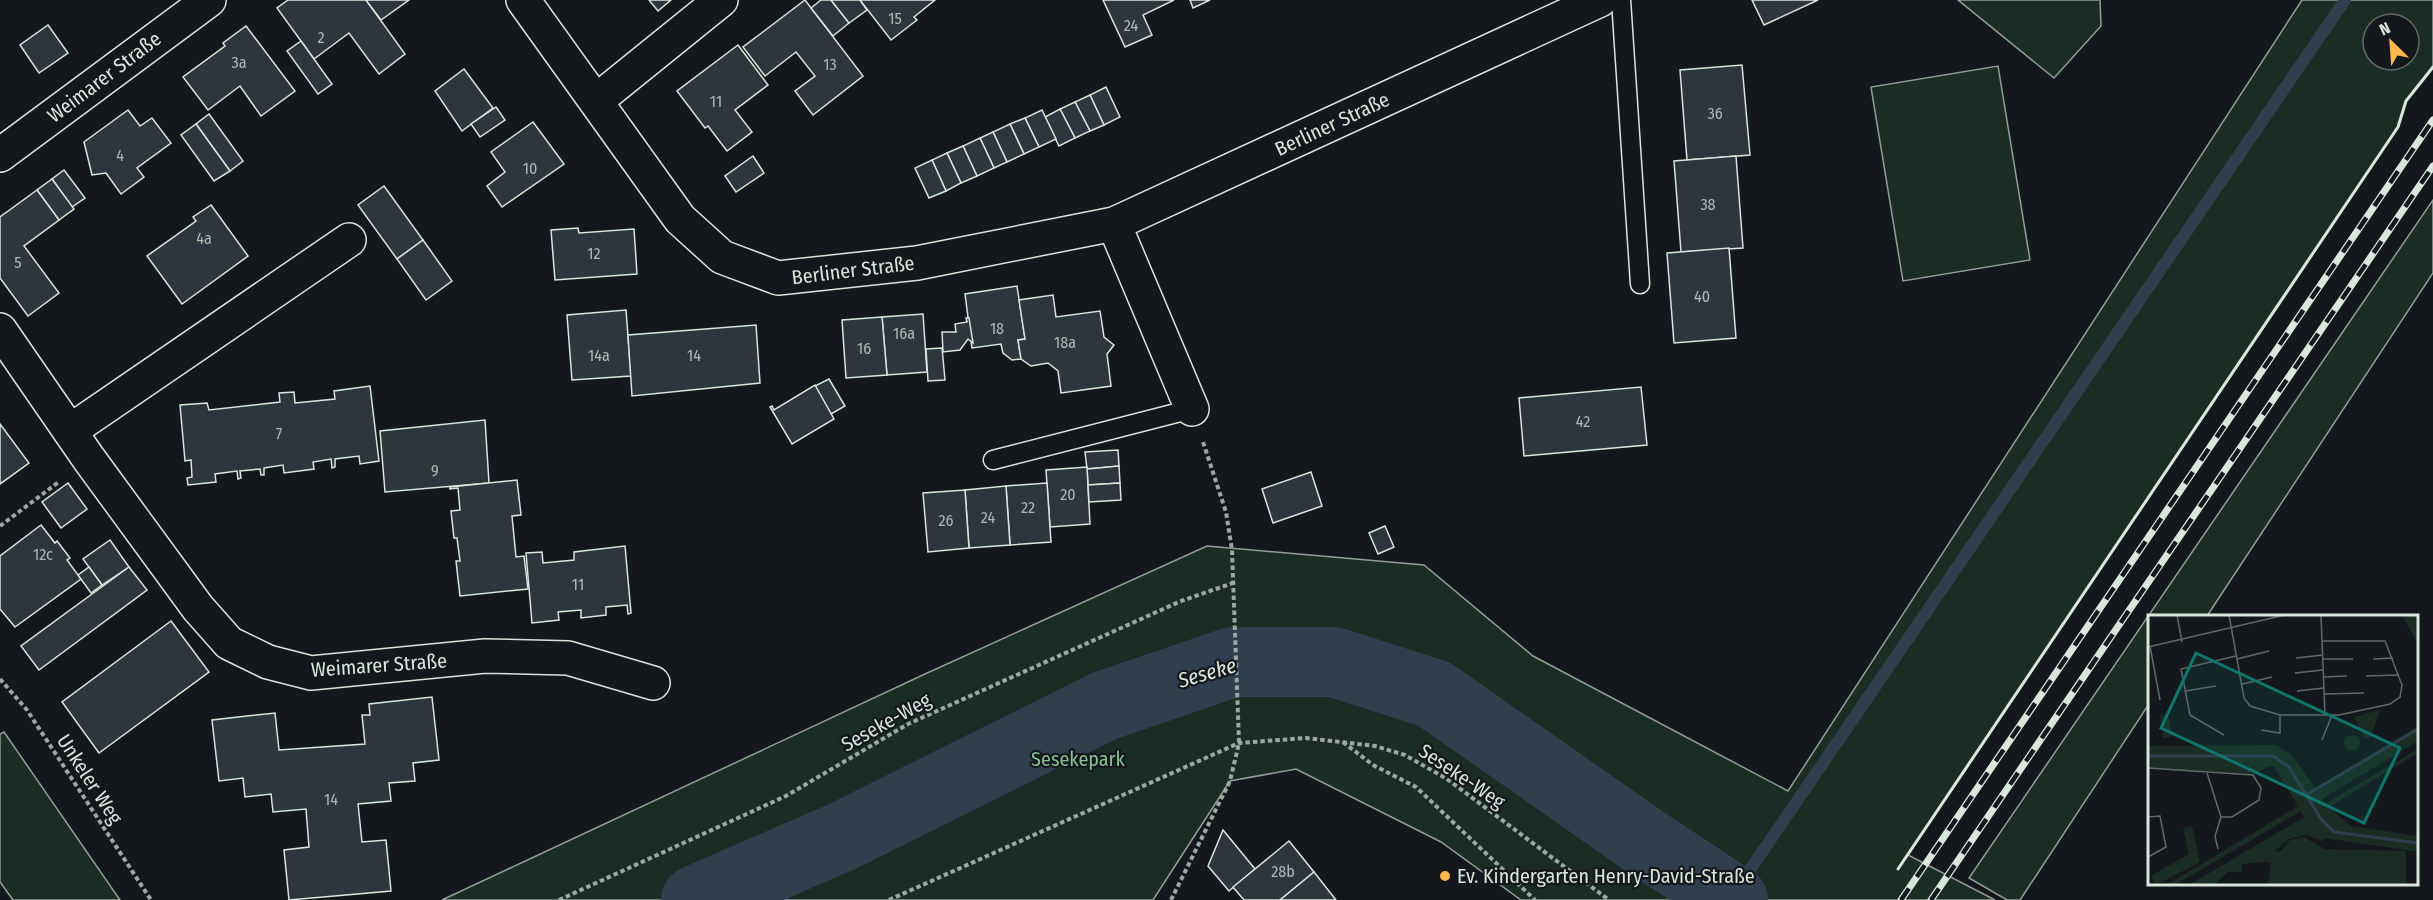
<svg xmlns="http://www.w3.org/2000/svg" width="2433" height="900" font-family="'Fira Sans Condensed',sans-serif">
<rect width="100%" height="100%" fill="#14181c"/>
<g fill="#1a2d24" stroke="#939e99" stroke-width="1.5" fill-rule="evenodd">
<path d="M 1958,0 L 2100,0 L 2101,26 L 2054,78 Z"/>
<path d="M 2302,0 L 2433,0 L 2433,67 L 2406,101 L 2398,127 L 1908,855 L 1995,900 L 1521,900 L 1441,842 L 1296,769 L 1230,781 L 1153,900 L 442,900 L 925,674 L 1207,546 L 1424,565 L 1533,656 L 1788,791 ZM 2373,24 L 2409,24 L 2409,60 L 2373,60 Z"/>
<path d="M 1998,66 L 2030,260 L 1903,281 L 1871,87 Z"/>
<path d="M 2433,200 L 2433,273 L 2207,616 L 2150,616 L 2149,704 L 2020,900 L 2007,900 L 1969,878 Z"/>
<path d="M 4,732 L 120,900 L 13,900 L 0,882 L 0,734 Z"/>
</g>
<g fill="none" stroke-linecap="round" stroke-linejoin="round">
<path stroke="#2f3f4d" stroke-width="12" d="M 1730,899 L 2345,0"/>
<path stroke="#2f3f4d" stroke-width="70" d="M 696,900 L 841,837 L 1104,706 L 1233,662 L 1334,662 L 1434,694 L 1644,841 L 1733,900"/>
</g>
<g fill="#2c363c" stroke="#d8e6dc" stroke-width="1.5">
<path d="M 288,0 L 366,0 L 405,54 L 379,74 L 349,33 L 314,59 L 277,8 Z"/>
<path d="M 366,0 L 409,0 L 381,20 Z"/>
<path d="M 649,0 L 671,0 L 658,11 Z"/>
<path d="M 805,0 L 863,76 L 813,115 L 795,91 L 815,76 L 796,52 L 765,76 L 743,47 Z"/>
<path d="M 821,0 L 831,0 L 849,23 L 833,36 L 811,8 Z"/>
<path d="M 831,0 L 860,0 L 867,10 L 849,23 Z"/>
<path d="M 860,0 L 935,0 L 914,17 L 917,20 L 891,40 Z"/>
<path d="M 1103,0 L 1174,0 L 1143,15 L 1152,35 L 1125,47 Z"/>
<path d="M 1190,0 L 1210,0 L 1193,8 Z"/>
<path d="M 1752,0 L 1818,0 L 1764,25 Z"/>
<path d="M 48,25 L 68,53 L 39,73 L 20,45 Z"/>
<path d="M 246,26 L 295,91 L 261,116 L 240,86 L 208,110 L 183,77 L 225,46 L 223,43 Z"/>
<path d="M 301,41 L 332,84 L 318,94 L 287,51 Z"/>
<path d="M 738,45 L 768,85 L 735,110 L 752,132 L 727,151 L 708,126 L 705,128 L 677,91 Z"/>
<path d="M 1742,65 L 1750,155 L 1687,160 L 1680,70 Z"/>
<path d="M 464,69 L 493,108 L 462,131 L 435,91 Z"/>
<path d="M 1106,87 L 1120,117 L 1104,125 L 1090,95 Z"/>
<path d="M 1090,95 L 1104,125 L 1090,131 L 1075,102 Z"/>
<path d="M 1075,102 L 1090,131 L 1075,138 L 1060,109 Z"/>
<path d="M 496,107 L 505,120 L 480,137 L 471,124 Z"/>
<path d="M 1060,109 L 1075,138 L 1059,146 L 1045,117 Z"/>
<path d="M 128,110 L 140,126 L 152,118 L 171,143 L 137,168 L 144,177 L 121,194 L 106,173 L 92,175 L 84,142 Z"/>
<path d="M 1042,110 L 1056,139 L 1039,147 L 1025,118 Z"/>
<path d="M 209,114 L 243,161 L 230,171 L 196,124 Z"/>
<path d="M 1025,118 L 1039,147 L 1024,154 L 1010,124 Z"/>
<path d="M 533,122 L 564,164 L 502,207 L 487,186 L 505,172 L 491,152 Z"/>
<path d="M 196,124 L 230,171 L 214,181 L 181,135 Z"/>
<path d="M 1010,124 L 1024,154 L 1007,162 L 993,132 Z"/>
<path d="M 993,132 L 1007,162 L 994,168 L 980,138 Z"/>
<path d="M 980,138 L 994,168 L 977,176 L 963,146 Z"/>
<path d="M 963,146 L 977,176 L 961,183 L 947,153 Z"/>
<path d="M 947,153 L 961,183 L 946,191 L 932,160 Z"/>
<path d="M 753,156 L 764,173 L 736,192 L 725,176 Z"/>
<path d="M 1736,156 L 1743,248 L 1681,252 L 1674,161 Z"/>
<path d="M 932,160 L 946,191 L 929,198 L 915,168 Z"/>
<path d="M 64,170 L 85,198 L 72,207 L 52,179 Z"/>
<path d="M 52,179 L 74,209 L 59,220 L 37,190 Z"/>
<path d="M 384,186 L 423,240 L 397,259 L 358,205 Z"/>
<path d="M 37,190 L 59,220 L 24,246 L 59,293 L 28,316 L 0,278 L 0,217 Z"/>
<path d="M 211,205 L 248,256 L 182,304 L 147,256 L 196,221 L 193,217 Z"/>
<path d="M 578,228 L 579,233 L 634,229 L 637,274 L 555,280 L 551,230 Z"/>
<path d="M 423,240 L 452,281 L 426,300 L 397,259 Z"/>
<path d="M 1729,248 L 1736,338 L 1674,343 L 1667,253 Z"/>
<path d="M 1017,286 L 1025,339 L 1018,340 L 1021,359 L 1012,360 L 1003,353 L 1001,344 L 972,348 L 965,294 Z"/>
<path d="M 1053,295 L 1056,317 L 1100,311 L 1104,337 L 1114,345 L 1107,354 L 1111,386 L 1061,393 L 1058,371 L 1048,363 L 1031,366 L 1021,359 L 1018,340 L 1025,339 L 1019,300 Z"/>
<path d="M 626,310 L 631,376 L 572,380 L 567,315 Z"/>
<path d="M 923,314 L 927,372 L 887,375 L 882,317 Z"/>
<path d="M 882,317 L 887,375 L 846,378 L 842,320 Z"/>
<path d="M 966,318 L 969,318 L 973,343 L 968,339 L 960,350 L 943,352 L 942,332 L 956,332 L 955,324 L 967,322 Z"/>
<path d="M 756,325 L 760,383 L 632,396 L 628,335 Z"/>
<path d="M 942,348 L 945,380 L 928,381 L 926,349 Z"/>
<path d="M 829,379 L 845,406 L 831,414 L 815,386 Z"/>
<path d="M 815,385 L 834,419 L 792,444 L 770,407 L 772,406 L 774,410 Z"/>
<path d="M 370,386 L 379,461 L 360,464 L 359,456 L 335,459 L 335,467 L 332,468 L 331,459 L 313,462 L 314,469 L 284,473 L 283,465 L 264,468 L 264,475 L 261,475 L 260,469 L 240,471 L 241,478 L 238,479 L 237,471 L 215,474 L 216,482 L 188,485 L 187,478 L 192,477 L 191,460 L 185,461 L 180,405 L 207,403 L 209,410 L 280,402 L 279,393 L 294,392 L 295,403 L 335,399 L 334,391 Z"/>
<path d="M 1641,387 L 1647,445 L 1524,456 L 1519,398 Z"/>
<path d="M 485,420 L 489,483 L 385,492 L 380,431 Z"/>
<path d="M 0,424 L 29,463 L 0,484 Z"/>
<path d="M 1118,450 L 1119,466 L 1087,469 L 1085,452 Z"/>
<path d="M 1119,466 L 1120,483 L 1088,485 L 1087,469 Z"/>
<path d="M 1087,467 L 1090,524 L 1050,527 L 1046,470 Z"/>
<path d="M 1311,472 L 1322,506 L 1273,523 L 1262,489 Z"/>
<path d="M 517,480 L 521,515 L 512,516 L 516,557 L 524,556 L 528,589 L 460,596 L 456,561 L 460,561 L 457,538 L 454,538 L 451,511 L 460,510 L 458,488 L 450,489 L 450,487 Z"/>
<path d="M 68,483 L 87,509 L 61,528 L 42,502 Z"/>
<path d="M 1047,483 L 1051,542 L 1010,545 L 1006,486 Z"/>
<path d="M 1120,483 L 1121,500 L 1089,502 L 1088,485 Z"/>
<path d="M 1006,486 L 1010,545 L 969,548 L 965,490 Z"/>
<path d="M 965,490 L 969,548 L 928,552 L 923,493 Z"/>
<path d="M 41,525 L 55,543 L 57,541 L 70,558 L 67,560 L 81,579 L 15,627 L 0,609 L 0,556 Z"/>
<path d="M 1385,526 L 1394,547 L 1378,554 L 1369,533 Z"/>
<path d="M 110,540 L 129,567 L 102,585 L 83,559 Z"/>
<path d="M 625,546 L 631,613 L 628,614 L 627,605 L 606,607 L 606,615 L 581,618 L 581,610 L 558,612 L 559,620 L 532,623 L 526,553 L 542,552 L 543,563 L 574,560 L 574,552 Z"/>
<path d="M 89,567 L 102,585 L 91,593 L 78,575 Z"/>
<path d="M 129,567 L 147,590 L 39,670 L 21,646 Z"/>
<path d="M 171,621 L 209,672 L 99,753 L 62,702 Z"/>
<path d="M 432,697 L 439,760 L 413,763 L 415,781 L 389,783 L 391,801 L 358,804 L 362,842 L 386,840 L 391,891 L 289,900 L 284,850 L 309,847 L 306,809 L 273,812 L 271,794 L 245,797 L 243,778 L 219,781 L 212,720 L 275,713 L 279,750 L 365,744 L 362,715 L 370,715 L 369,704 Z"/>
<path d="M 1223,830 L 1255,869 L 1229,891 L 1208,866 Z"/>
<path d="M 1289,841 L 1314,872 L 1280,900 L 1244,900 L 1233,887 Z"/>
<path d="M 1314,872 L 1336,900 L 1280,900 Z"/>
</g>
<g fill="none" stroke-linecap="round" stroke-linejoin="round">
<g stroke="#d8e6dc" stroke-width="21">
<g id="service">
<path d="M 1621,0 L 1640,284"/>
<path d="M 993,460 L 1192,409"/>
</g>
</g>
<g stroke="#d8e6dc" stroke-width="36">
<g id="minor">
<path d="M 523,0 L 680,219 L 722,257 L 778,278 L 917,263 L 1114,224 L 1600,0"/>
<path d="M 596,101 L 721,0"/>
<path d="M 0,155 L 209,0"/>
<path d="M 1114,224 L 1192,409"/>
<path d="M 0,330 L 89,459 L 198,608 L 229,643 L 268,662 L 311,673 L 485,656 L 568,658 L 653,683"/>
<path d="M 70,431 L 349,240"/>
</g>
</g>
<g stroke="#9da8a2" stroke-width="4" stroke-dasharray="4.5 3" stroke-linecap="butt">
<path d="M 0,526 L 60,481"/>
<path d="M 0,679 L 27,710 L 151,900"/>
<path d="M 1343,742 L 1373,765 L 1416,787 L 1535,900"/>
<path d="M 559,900 L 786,796 L 908,724 L 1181,601 L 1233,583"/>
<path d="M 889,900 L 1239,743 L 1306,738 L 1375,746 L 1405,755 L 1447,779 L 1609,900"/>
<path d="M 1171,900 L 1230,781 L 1239,743 L 1232,550 L 1226,512 L 1203,442"/>
</g>
<use href="#service" stroke="#14181c" stroke-width="18"/>
<use href="#minor" stroke="#14181c" stroke-width="33"/>
<g stroke="#d8e6dc" stroke-width="7">
<g id="rail">
<path d="M 1901,900 L 2433,120"/>
<path d="M 1931,900 L 2433,166"/>
</g>
</g>
<use href="#rail" stroke="#14181c" stroke-width="4.5" stroke-dasharray="14" stroke-linecap="butt"/>
<path stroke="#d8e6dc" stroke-width="3" d="M 1898,869 L 2398,127 L 2406,101 L 2433,67"/>
</g>
<circle fill="#ffb74d" stroke="#14181c" stroke-width="2" cx="1445" cy="876" r="6"/>
<g text-anchor="middle" stroke-width="4.5" stroke-linejoin="round" paint-order="stroke">
<g font-size="16" fill="#adbab4">
<text x="895" y="24">15</text>
<text x="1131" y="31">24</text>
<text x="321" y="43">2</text>
<text x="239" y="68">3a</text>
<text x="830" y="70">13</text>
<text x="716" y="107">11</text>
<text x="1715" y="119">36</text>
<text x="120" y="161">4</text>
<text x="530" y="174">10</text>
<text x="1708" y="210">38</text>
<text x="204" y="244">4a</text>
<text x="594" y="259">12</text>
<text x="18" y="268">5</text>
<text x="1702" y="302">40</text>
<text x="997" y="334">18</text>
<text x="904" y="339">16a</text>
<text x="1065" y="348">18a</text>
<text x="864" y="354">16</text>
<text x="599" y="361">14a</text>
<text x="694" y="361">14</text>
<text x="1583" y="427">42</text>
<text x="279" y="439">7</text>
<text x="435" y="476">9</text>
<text x="1068" y="500">20</text>
<text x="1028" y="513">22</text>
<text x="988" y="523">24</text>
<text x="946" y="526">26</text>
<text x="43" y="560">12c</text>
<text x="578" y="590">11</text>
<text x="331" y="805">14</text>
<text x="1283" y="877">28b</text>
</g>
<g font-size="20" fill="#d8e6dc" stroke="#14181c">
<text transform="translate(104 77) rotate(-37)" y="7">Weimarer Straße</text>
<text transform="translate(1332 124) rotate(-25)" y="7">Berliner Straße</text>
<text transform="translate(853 270) rotate(-7)" y="7">Berliner Straße</text>
<text transform="translate(379 665) rotate(-4)" y="7">Weimarer Straße</text>
<text transform="translate(886 722) rotate(-29)" y="7">Seseke-Weg</text>
<text transform="translate(1462 776) rotate(34)" y="7">Seseke-Weg</text>
<text transform="translate(90 779) rotate(57)" y="7">Unkeler Weg</text>
</g>
<g font-size="20" fill="#8ac095" stroke="#14181c">
<text x="1078" y="766">Sesekepark</text>
</g>
<g font-size="20" fill="#d8e6dc" stroke="#14181c" text-anchor="start">
<text x="1457" y="883">Ev. Kindergarten Henry-David-Straße</text>
</g>
<g font-size="21" font-style="italic" fill="#d8e6dc" stroke="#14181c">
<text transform="translate(1207 673) rotate(-16)" y="7">Seseke</text>
</g>
</g>
<g transform="translate(2148 615)">
<rect width="270" height="270" fill="#14181c"/>
<path d="M 254,0 L 270,0 L 270,29 ZM 232,95 L 223,122 L 217,124 L 206,102 ZM 20,99 L 24,121 L 15,123 L 12,100 ZM 270,111 L 270,126 L 174,184 L 178,188 L 270,134 L 270,138 L 181,192 L 203,211 L 270,221 L 270,237 L 177,223 L 175,226 L 159,220 L 140,224 L 127,236 L 133,236 L 142,225 L 156,222 L 176,234 L 258,236 L 258,270 L 120,270 L 123,248 L 119,247 L 94,249 L 94,257 L 80,257 L 66,270 L 41,270 L 156,202 L 153,196 L 27,270 L 19,270 L 150,191 L 126,152 L 120,151 L 108,159 L 0,153 L 0,131 L 128,130 L 145,141 L 167,173 ZM196 128a8 8 0 1 1 16 0a8 8 0 1 1-16 0ZM 44,211 L 52,247 L 8,270 L 3,261 L 41,239 L 35,213 Z" fill="#1a2d24"/>
<path fill="none" stroke="#2f3f4d" stroke-width="3" d="M 0,141 L 125,141 L 141,152 L 173,204 L 186,217 L 270,228M 158,180 L 270,114"/>
<path fill="none" stroke="#626a69" stroke-width="1.5" d="M 29,0 L 34,27M 81,0 L 96,83 L 102,91 L 132,100 L 191,100 L 242,89 L 252,82 L 254,70 L 237,26 L 174,26M 173,0 L 177,100M 2,31 L 12,85M 0,32 L 137,0M 148,43 L 175,40M 89,44 L 121,36M 175,44 L 205,44M 225,44 L 245,43M 147,58 L 175,55M 218,61 L 251,60M 175,62 L 199,61M 94,69 L 124,62M 37,76 L 68,71M 149,76 L 176,73M 176,79 L 216,78M 113,115 L 132,118 L 132,100M 76,120 L 42,100 L 33,54 L 88,41M 174,125 L 184,100M 0,153 L 105,160 L 113,173 L 111,185 L 84,202 L 73,202 L 59,158M 0,202 L 12,201 L 18,232 L 0,242M 70,234 L 67,221 L 73,202"/>
<path fill="#0f766e" fill-opacity="0.15" stroke="#0f766e" stroke-width="3" d="M 48,38 L 252,133 L 216,208 L 13,113 Z"/>
<rect width="270" height="270" fill="none" stroke="#d8e6dc" stroke-width="3"/>
</g>
<g transform="translate(2391 42) rotate(335)"><circle r="28" fill="#14181c" stroke="#626a69" stroke-width="1.5"/>
<path d="M0-4.5L10 22L0 15L-10 22Z" fill="#ffb74d"/>
<text y="-9" font-size="16" font-weight="bold" text-anchor="middle" fill="#d8e6dc">N</text>
</g>
</svg>
